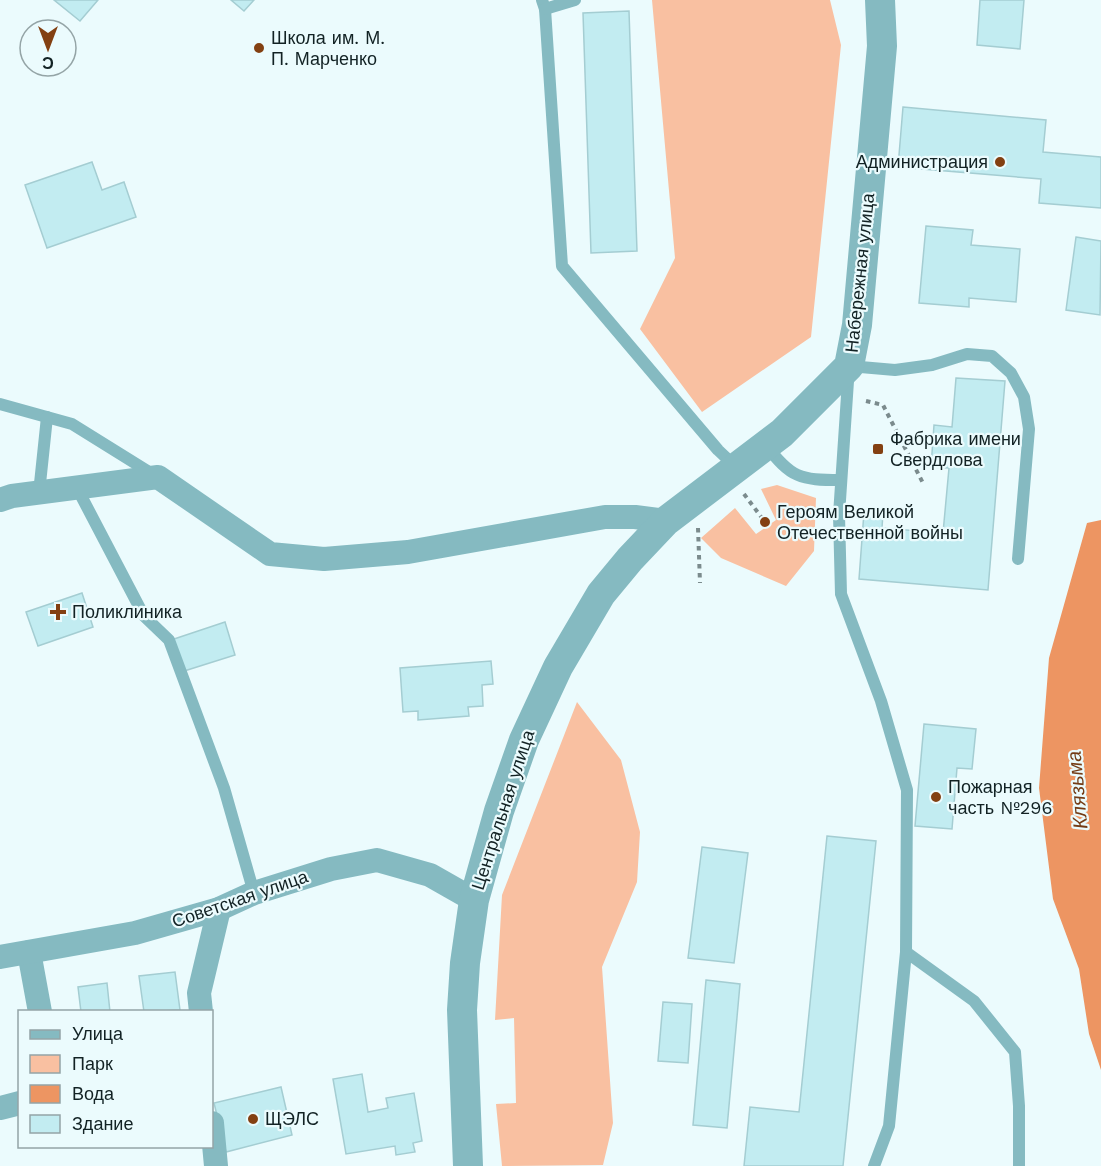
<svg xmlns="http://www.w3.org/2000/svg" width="1101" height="1166" font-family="'Work Sans',sans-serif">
<rect width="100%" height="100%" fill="#ebfbfd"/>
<g fill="#f9c0a1">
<path d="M 652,0 L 830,0 L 841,45 L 811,337 L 702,412 L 640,329 L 675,258 Z"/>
<path d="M 777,485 L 816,498 L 814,551 L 786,586 L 721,558 L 701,538 L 735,508 L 756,534 L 776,520 L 761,489 Z"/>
<path d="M 577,702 L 621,760 L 640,832 L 637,882 L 602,967 L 613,1123 L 603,1165 L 502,1166 L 496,1104 L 516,1103 L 514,1018 L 495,1020 L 502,895 Z"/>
</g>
<path fill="#ed9562" d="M 1101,520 L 1101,1070 L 1089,1034 L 1079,969 L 1053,899 L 1039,788 L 1049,658 L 1087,523 Z"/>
<g fill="#c2ecf1" stroke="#a4cdd2" stroke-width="1.5">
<path d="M 54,0 L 98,0 L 80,21 Z"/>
<path d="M 231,0 L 254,0 L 244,11 Z"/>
<path d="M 980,0 L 1024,0 L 1020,49 L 977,45 Z"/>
<path d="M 629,11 L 637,251 L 591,253 L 583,13 Z"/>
<path d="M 903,107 L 1046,120 L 1043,152 L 1101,157 L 1101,208 L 1039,203 L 1041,179 L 898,167 Z"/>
<path d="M 92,162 L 102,190 L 124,182 L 136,217 L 47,248 L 25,185 Z"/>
<path d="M 926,226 L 973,230 L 971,245 L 1020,249 L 1016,302 L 969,298 L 969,307 L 919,303 Z"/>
<path d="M 1076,237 L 1101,241 L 1100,315 L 1066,310 Z"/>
<path d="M 956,378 L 1005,381 L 988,590 L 859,579 L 864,512 L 883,513 L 882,528 L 943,533 L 949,468 L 931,467 L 934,425 L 952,427 Z"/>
<path d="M 82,593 L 93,627 L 38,646 L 26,612 Z"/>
<path d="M 225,622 L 235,655 L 181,672 L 171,640 Z"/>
<path d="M 491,661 L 493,684 L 482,685 L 483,706 L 468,707 L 469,716 L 418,720 L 418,711 L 403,712 L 400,668 Z"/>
<path d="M 924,724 L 976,729 L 972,769 L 957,768 L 952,829 L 915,826 Z"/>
<path d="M 827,836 L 876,841 L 843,1166 L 744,1166 L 750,1107 L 799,1112 Z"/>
<path d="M 702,847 L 748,853 L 734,963 L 688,958 Z"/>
<path d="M 175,972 L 180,1010 L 144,1012 L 139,976 Z"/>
<path d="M 706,980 L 740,984 L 727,1128 L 693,1125 Z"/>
<path d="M 107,983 L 110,1012 L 81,1012 L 78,987 Z"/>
<path d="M 663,1002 L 692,1004 L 688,1063 L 658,1061 Z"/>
<path d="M 362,1074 L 368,1112 L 388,1108 L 386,1098 L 414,1093 L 422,1141 L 413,1143 L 415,1152 L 396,1155 L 395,1146 L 346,1154 L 333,1079 Z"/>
<path d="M 281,1087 L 292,1135 L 226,1152 L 214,1103 Z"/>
</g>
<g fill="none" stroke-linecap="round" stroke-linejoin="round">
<g stroke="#7b8b8d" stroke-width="4" stroke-dasharray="4.5 4.5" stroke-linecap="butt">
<path d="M 866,401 L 883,405 L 924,485"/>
<path d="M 744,494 L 765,522"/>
<path d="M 698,528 L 700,583"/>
</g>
<g stroke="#85bac1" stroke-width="12">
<path d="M 542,0 L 545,9 L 562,266 L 718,450 L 736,467"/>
<path d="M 545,9 L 575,0"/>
<path d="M 0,404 L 72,424 L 154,475"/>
<path d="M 766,445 C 791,478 800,480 841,480"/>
<path d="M 77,488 L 144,616 L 169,640 L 224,788 L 254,893"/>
<path d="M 39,493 L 47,417"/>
<path d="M 906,952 L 974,1001 L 1015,1052 L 1019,1106 L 1019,1166"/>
<path d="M 874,1166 L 889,1126 L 906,952 L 907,790 L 881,701 L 841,594 L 839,515 L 849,366 L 895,370 L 932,365 L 967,354 L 992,356 L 1011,373 L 1024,397 L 1029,429 L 1018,559"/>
</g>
<g stroke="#85bac1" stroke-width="24">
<path d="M 0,500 L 12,496 L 158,477 L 270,554 L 324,559 L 408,552 L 605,517 L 635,517 L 666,521"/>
<path d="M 29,952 L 40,1012"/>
<path d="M 0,957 L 135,933 L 219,909 L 254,893 L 331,869 L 377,860 L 430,875 L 474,900"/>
<path d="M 201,1012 L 199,993 L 219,909"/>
<path d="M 0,1108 L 20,1103"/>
<path d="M 212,1123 L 216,1166"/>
</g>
<path stroke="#85bac1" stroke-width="30" d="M 468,1166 L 462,1010 L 465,963 L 474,900 L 499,811 L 524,740 L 558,667 L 601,594 L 630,559 L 666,521 L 782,433 L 849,366 L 857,325 L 882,46 L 880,0"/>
</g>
<g fill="#834012" stroke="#ebfbfd" stroke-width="2">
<circle cx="259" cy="48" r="6"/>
<circle cx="1000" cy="162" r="6"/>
<rect x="872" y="443" width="12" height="12" rx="3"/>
<circle cx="765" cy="522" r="6"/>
<path d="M55 603h6v6h6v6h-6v6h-6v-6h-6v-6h6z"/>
<circle cx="936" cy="797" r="6"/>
<circle cx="253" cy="1119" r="6"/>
</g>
<g text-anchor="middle" stroke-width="4.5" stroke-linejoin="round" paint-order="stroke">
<g font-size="18" fill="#122224" stroke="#ebfbfd" text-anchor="start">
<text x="271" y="44">Школа им. М.<tspan x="271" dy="21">П. Марченко</tspan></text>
<text x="988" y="168" text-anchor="end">Администрация</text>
<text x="890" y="445">Фабрика имени<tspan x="890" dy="21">Свердлова</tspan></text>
<text x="777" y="518">Героям Великой<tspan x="777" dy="21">Отечественной войны</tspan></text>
<text x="72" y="618">Поликлиника</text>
<text x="948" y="793">Пожарная<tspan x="948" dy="21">часть №296</tspan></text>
<text x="265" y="1125">ЩЭЛС</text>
</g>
<g font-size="18" fill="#122224" stroke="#ebfbfd">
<text transform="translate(860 273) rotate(-84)" y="6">Набережная улица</text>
<text transform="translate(503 810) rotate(-72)" y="6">Центральная улица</text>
<text transform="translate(240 899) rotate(-19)" y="6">Советская улица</text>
</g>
<g font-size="20" font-style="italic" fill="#743c16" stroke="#ebfbfd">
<text transform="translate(1077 790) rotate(-95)" y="7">Клязьма</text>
</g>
</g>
<rect x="18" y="1010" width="195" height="138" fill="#ebfbfd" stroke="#94a4a6" stroke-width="1.5"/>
<rect x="30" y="1030" width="30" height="9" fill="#85bac1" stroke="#94a4a6" stroke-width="1.5"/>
<text x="72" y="1040" font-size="18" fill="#122224">Улица</text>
<rect x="30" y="1055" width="30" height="18" fill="#f9c0a1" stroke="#94a4a6" stroke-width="1.5"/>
<text x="72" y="1070" font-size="18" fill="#122224">Парк</text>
<rect x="30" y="1085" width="30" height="18" fill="#ed9562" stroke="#94a4a6" stroke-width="1.5"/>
<text x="72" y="1100" font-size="18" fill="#122224">Вода</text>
<rect x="30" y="1115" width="30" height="18" fill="#c2ecf1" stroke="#94a4a6" stroke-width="1.5"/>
<text x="72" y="1130" font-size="18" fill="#122224">Здание</text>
<g transform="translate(48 48) rotate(180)"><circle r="28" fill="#ebfbfd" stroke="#94a4a6" stroke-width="1.5"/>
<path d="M0-4.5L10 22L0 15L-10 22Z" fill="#834012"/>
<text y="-9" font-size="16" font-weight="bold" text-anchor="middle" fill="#122224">С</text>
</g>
</svg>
